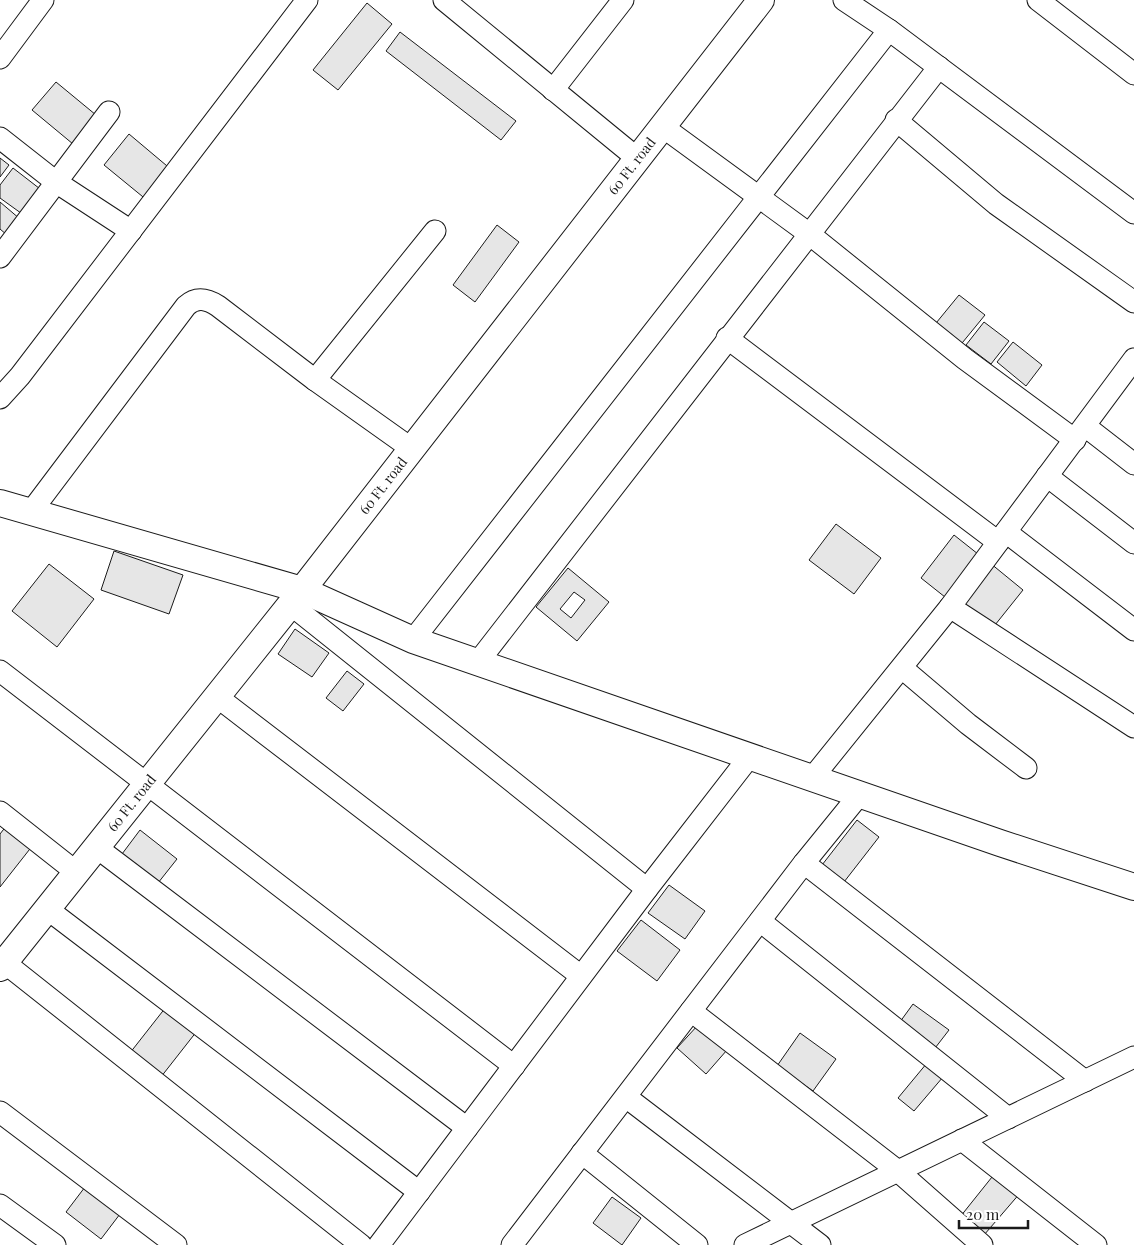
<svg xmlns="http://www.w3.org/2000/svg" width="1134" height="1245" font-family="'Playfair Display',serif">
<rect width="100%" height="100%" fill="#fff"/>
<g fill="#e6e6e6" stroke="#1a1a1a" fill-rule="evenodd">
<path d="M 367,3 L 392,24 L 338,90 L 313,70 Z"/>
<path d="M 400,32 L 516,121 L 501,140 L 386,51 Z"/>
<path d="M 56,82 L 96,115 L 73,144 L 32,110 Z"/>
<path d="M 129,134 L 173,171 L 148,201 L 104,165 Z"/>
<path d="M 0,158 L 9,165 L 0,177 Z"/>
<path d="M 13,168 L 44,192 L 25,216 L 0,198 L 0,185 Z"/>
<path d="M 0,202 L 20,219 L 7,235 L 0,229 Z"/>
<path d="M 497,225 L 519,242 L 475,302 L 453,285 Z"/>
<path d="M 959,295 L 985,315 L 958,348 L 932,328 Z"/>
<path d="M 984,322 L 1009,341 L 991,364 L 966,345 Z"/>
<path d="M 1013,342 L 1042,365 L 1026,386 L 997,362 Z"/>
<path d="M 836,524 L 881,558 L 854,594 L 809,560 Z"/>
<path d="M 954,535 L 983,558 L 950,601 L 921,578 Z"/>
<path d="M 114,551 L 183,575 L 169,614 L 101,590 Z"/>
<path d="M 990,563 L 1023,590 L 991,630 L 958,603 Z"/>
<path d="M 49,564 L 94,599 L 57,647 L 12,611 Z"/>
<path d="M 568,568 L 609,602 L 577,641 L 536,607 ZM 574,592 L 585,600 L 571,618 L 560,609 Z"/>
<path d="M 295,629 L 329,653 L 312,677 L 278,654 Z"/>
<path d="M 347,671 L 364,684 L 343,711 L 326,698 Z"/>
<path d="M 857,820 L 879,837 L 844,882 L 822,865 Z"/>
<path d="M 7,825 L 33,845 L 0,887 L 0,834 Z"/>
<path d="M 140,830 L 177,859 L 158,883 L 122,854 Z"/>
<path d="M 669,885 L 705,911 L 685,939 L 648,913 Z"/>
<path d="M 641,920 L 680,950 L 657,981 L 617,951 Z"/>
<path d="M 913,1004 L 949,1030 L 932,1052 L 897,1026 Z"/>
<path d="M 166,1007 L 197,1031 L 157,1082 L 126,1058 Z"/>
<path d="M 698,1025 L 727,1050 L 706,1074 L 677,1048 Z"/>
<path d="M 800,1033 L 836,1059 L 813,1091 L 777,1066 Z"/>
<path d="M 927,1063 L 943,1077 L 914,1111 L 898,1098 Z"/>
<path d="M 996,1172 L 1021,1192 L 984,1235 L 960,1217 Z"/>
<path d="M 85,1187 L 120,1214 L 101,1239 L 66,1212 Z"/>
<path d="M 612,1197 L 641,1218 L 622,1245 L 593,1223 Z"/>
</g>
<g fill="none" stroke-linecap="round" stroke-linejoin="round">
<g stroke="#1a1a1a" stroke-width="23">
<g id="minor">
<path d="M 444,0 L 638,159"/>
<path d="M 844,0 L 889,30 L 1134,213"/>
<path d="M 1038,0 L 1134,74"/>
<path d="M 0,58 L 43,0"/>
<path d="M 553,90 L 623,0"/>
<path d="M 896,120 L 996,204 L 1134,302"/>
<path d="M 663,127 L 808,233 L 965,359 L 1075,440"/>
<path d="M 0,138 L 56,182 L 131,231"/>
<path d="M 0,257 L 109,112"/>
<path d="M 727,338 L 998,542"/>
<path d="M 315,380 L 435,231"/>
<path d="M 0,398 L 20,376 L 307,0"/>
<path d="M 1085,426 L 1134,464"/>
<path d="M 1047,476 L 1134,543"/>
<path d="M 30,513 L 186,306 C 197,296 207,299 218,306 L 315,380 L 412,449"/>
<path d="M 1006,532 L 1134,630"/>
<path d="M 290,604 L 647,889"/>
<path d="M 950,607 L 1134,727"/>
<path d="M 413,640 L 889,30"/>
<path d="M 478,662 L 939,67"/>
<path d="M 902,668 L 968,724 L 1026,768"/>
<path d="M 0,671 L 514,1066"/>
<path d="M 216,696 L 581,976"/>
<path d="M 813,777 L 950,607 L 1134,359"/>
<path d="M 0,812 L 76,872"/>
<path d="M 96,847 L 467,1128"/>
<path d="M 804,863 L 1085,1081"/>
<path d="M 46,908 L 419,1192"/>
<path d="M 760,921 L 1008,1118"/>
<path d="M 0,959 L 361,1245"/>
<path d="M 691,1011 L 898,1171 L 982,1245"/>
<path d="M 626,1097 L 820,1245"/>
<path d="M 0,1112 L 176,1245"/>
<path d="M 962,1140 L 1096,1245"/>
<path d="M 582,1153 L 697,1245"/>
<path d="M 0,1205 L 55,1245"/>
<path d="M 379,1245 L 647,889 L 750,756"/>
<path d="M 512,1245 L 804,863 L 860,794"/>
<path d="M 745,1245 L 1134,1057"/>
</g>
</g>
<g stroke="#1a1a1a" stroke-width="28">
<g id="tertiary">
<path d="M 0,503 L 302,590 L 413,640 L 1000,843 L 1134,887"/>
<path id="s1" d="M 0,968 L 302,590 L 761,0"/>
</g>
</g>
<use href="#minor" stroke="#fff" stroke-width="21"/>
<use href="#tertiary" stroke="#fff" stroke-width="26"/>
</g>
<g text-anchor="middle" stroke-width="4" stroke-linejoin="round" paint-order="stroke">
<g font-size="14" fill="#1a1a1a" stroke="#fff">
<text dy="5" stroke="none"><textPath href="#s1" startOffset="1021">60 Ft. road</textPath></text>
<text dy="5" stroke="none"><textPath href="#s1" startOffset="616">60 Ft. road</textPath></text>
<text dy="5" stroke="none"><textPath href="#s1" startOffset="211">60 Ft. road</textPath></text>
</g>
</g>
<path d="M959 1220v8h69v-8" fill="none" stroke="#1a1a1a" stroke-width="2.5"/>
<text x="966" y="1220" font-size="15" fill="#1a1a1a" stroke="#ffffff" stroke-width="4" paint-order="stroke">20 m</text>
</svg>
